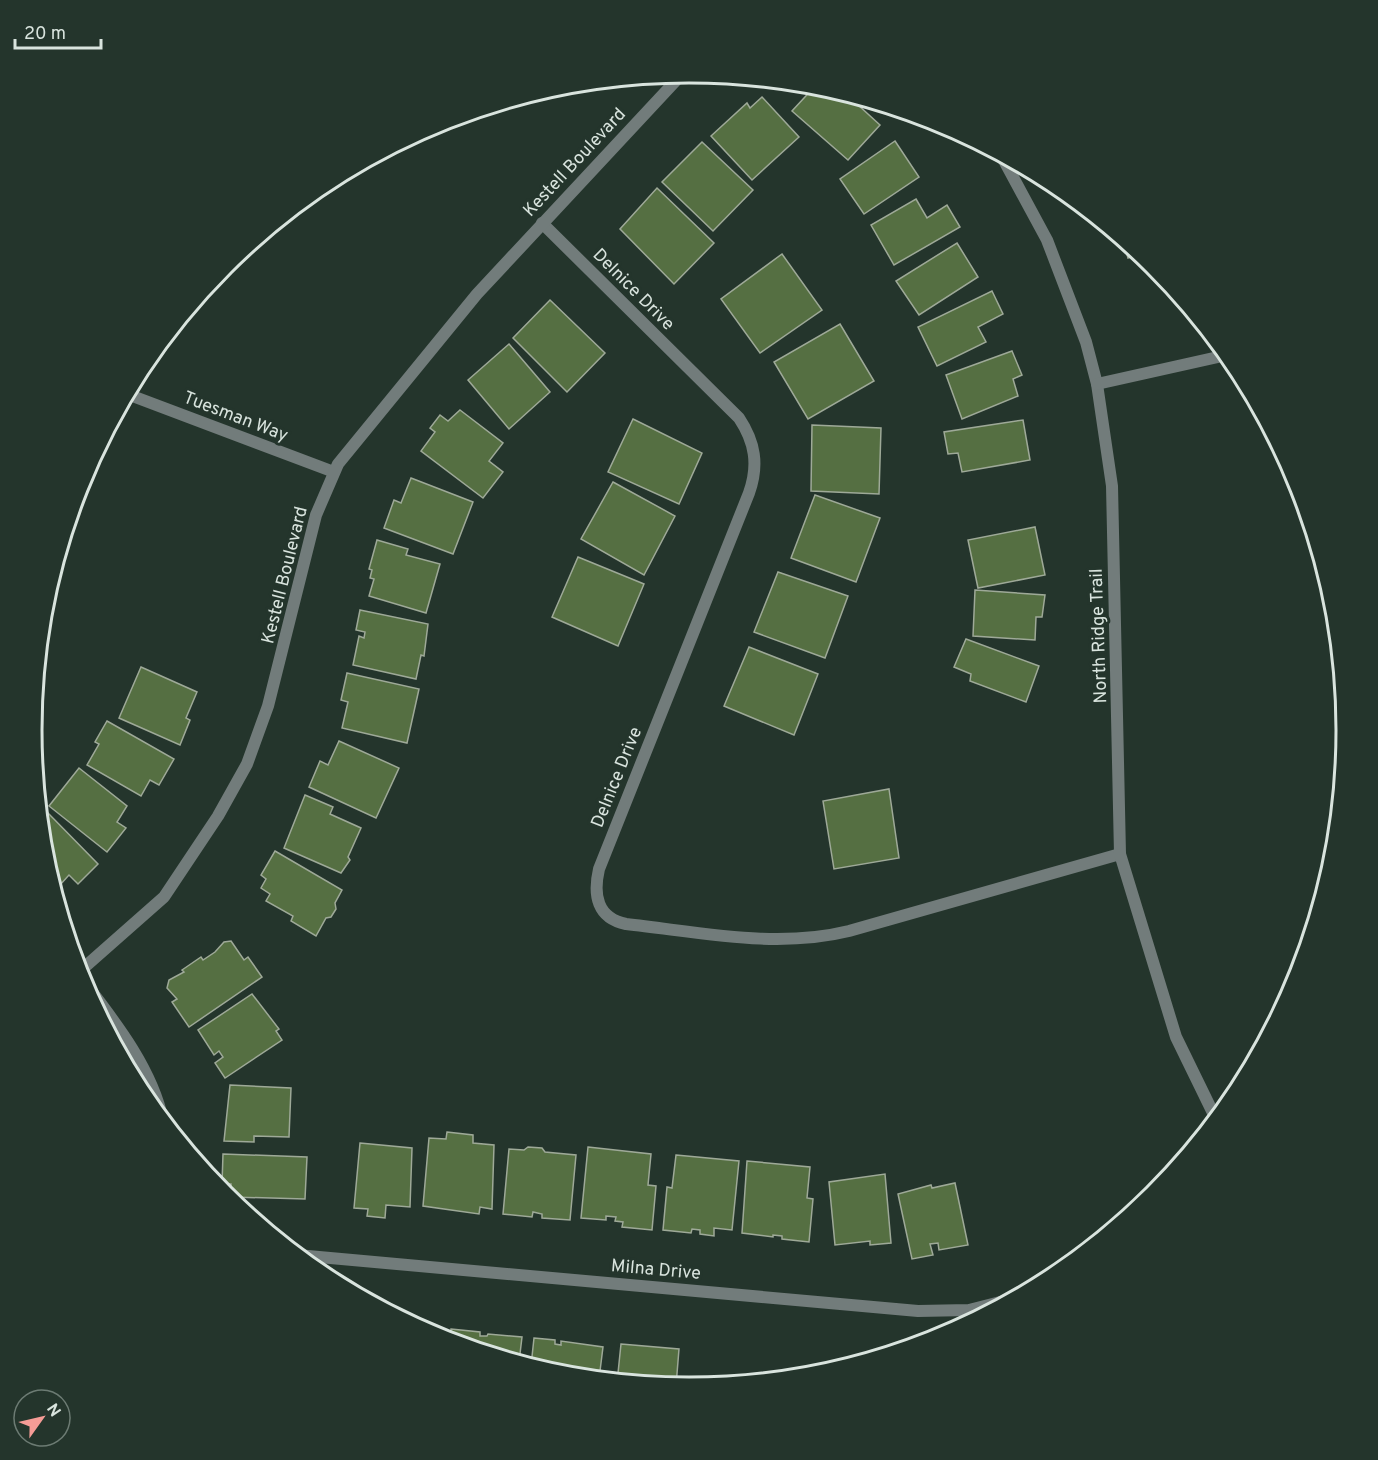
<svg xmlns="http://www.w3.org/2000/svg" width="1378" height="1460" font-family="Overpass,sans-serif">
<rect width="100%" height="100%" fill="#24352c"/>
<g fill="#556f42" stroke="#9ea998" stroke-width="1.5">
<path d="M 816,85 L 846,94 L 880,125 L 848,160 L 792,111 Z"/>
<path d="M 762,97 L 799,137 L 752,180 L 711,136 L 747,103 L 750,108 Z"/>
<path d="M 895,141 L 919,177 L 864,214 L 840,179 Z"/>
<path d="M 702,142 L 753,190 L 713,231 L 662,182 Z"/>
<path d="M 657,188 L 714,243 L 674,284 L 620,229 Z"/>
<path d="M 916,199 L 927,218 L 947,205 L 960,227 L 894,265 L 871,225 Z"/>
<path d="M 1123,239 L 1141,254 L 1128,258 Z"/>
<path d="M 957,243 L 978,277 L 919,315 L 896,281 Z"/>
<path d="M 782,254 L 822,310 L 760,353 L 721,299 Z"/>
<path d="M 992,291 L 1003,314 L 978,327 L 986,342 L 937,366 L 918,327 Z"/>
<path d="M 550,300 L 605,353 L 567,392 L 513,338 Z"/>
<path d="M 840,324 L 874,381 L 808,419 L 774,362 Z"/>
<path d="M 509,344 L 550,392 L 509,429 L 468,380 Z"/>
<path d="M 1012,351 L 1022,375 L 1013,379 L 1018,396 L 962,419 L 946,375 Z"/>
<path d="M 460,410 L 503,443 L 489,461 L 503,472 L 483,498 L 421,451 L 435,432 L 430,428 L 440,415 L 448,421 Z"/>
<path d="M 633,419 L 702,453 L 679,504 L 608,472 Z"/>
<path d="M 1023,420 L 1030,460 L 962,472 L 958,453 L 948,454 L 944,432 Z"/>
<path d="M 812,425 L 881,428 L 879,494 L 811,491 Z"/>
<path d="M 411,478 L 473,502 L 453,554 L 384,528 L 394,500 L 401,503 Z"/>
<path d="M 613,482 L 675,516 L 644,575 L 581,539 Z"/>
<path d="M 815,495 L 880,518 L 856,582 L 791,558 Z"/>
<path d="M 1035,527 L 1045,575 L 978,588 L 968,540 Z"/>
<path d="M 377,540 L 408,549 L 406,555 L 440,564 L 426,613 L 369,596 L 374,579 L 370,578 L 372,570 L 369,569 Z"/>
<path d="M 578,557 L 644,584 L 618,646 L 552,617 Z"/>
<path d="M 778,572 L 848,596 L 825,658 L 754,632 Z"/>
<path d="M 975,590 L 1045,595 L 1042,617 L 1036,617 L 1035,640 L 973,636 Z"/>
<path d="M 360,610 L 428,624 L 424,656 L 421,655 L 416,679 L 353,665 L 359,636 L 364,638 L 365,632 L 356,630 Z"/>
<path d="M 966,639 L 1039,666 L 1026,702 L 970,681 L 971,674 L 954,667 Z"/>
<path d="M 749,647 L 818,674 L 794,735 L 724,706 Z"/>
<path d="M 141,667 L 197,692 L 186,718 L 190,720 L 180,745 L 119,718 Z"/>
<path d="M 347,673 L 419,689 L 407,743 L 342,728 L 348,702 L 341,700 Z"/>
<path d="M 107,721 L 174,759 L 159,785 L 150,780 L 141,796 L 87,765 L 99,744 L 95,742 Z"/>
<path d="M 339,741 L 399,768 L 376,818 L 309,787 L 320,761 L 328,765 Z"/>
<path d="M 79,768 L 127,806 L 117,822 L 126,828 L 107,852 L 49,806 Z"/>
<path d="M 889,789 L 899,858 L 834,869 L 823,801 Z"/>
<path d="M 305,795 L 333,807 L 330,814 L 361,828 L 348,857 L 350,860 L 341,873 L 284,848 Z"/>
<path d="M 48,813 L 98,864 L 78,884 L 69,875 L 60,885 L 52,877 L 50,879 L 44,858 L 40,820 Z"/>
<path d="M 275,851 L 342,890 L 335,903 L 336,909 L 331,917 L 326,918 L 316,936 L 291,921 L 293,916 L 266,901 L 270,894 L 261,888 L 266,879 L 261,875 Z"/>
<path d="M 231,941 L 244,960 L 248,957 L 262,977 L 189,1027 L 172,1002 L 177,999 L 167,988 L 169,980 L 184,972 L 182,970 L 201,957 L 203,960 L 215,952 L 224,942 Z"/>
<path d="M 252,994 L 279,1029 L 276,1031 L 282,1040 L 225,1078 L 215,1063 L 223,1057 L 219,1051 L 214,1055 L 198,1030 Z"/>
<path d="M 230,1085 L 291,1088 L 289,1137 L 254,1136 L 254,1142 L 224,1141 Z"/>
<path d="M 447,1132 L 473,1135 L 473,1143 L 494,1145 L 492,1209 L 480,1207 L 479,1214 L 423,1206 L 429,1138 L 446,1139 Z"/>
<path d="M 360,1143 L 412,1148 L 410,1207 L 386,1205 L 385,1218 L 367,1216 L 368,1209 L 354,1208 Z"/>
<path d="M 528,1147 L 542,1148 L 545,1152 L 576,1155 L 570,1220 L 542,1218 L 542,1214 L 533,1212 L 532,1217 L 503,1214 L 509,1149 L 524,1150 Z"/>
<path d="M 588,1147 L 651,1154 L 648,1185 L 656,1186 L 652,1230 L 622,1227 L 623,1222 L 615,1221 L 616,1217 L 606,1216 L 606,1220 L 581,1218 Z"/>
<path d="M 223,1154 L 307,1157 L 305,1199 L 231,1197 L 231,1184 L 222,1184 Z"/>
<path d="M 676,1155 L 739,1161 L 732,1230 L 714,1228 L 714,1236 L 700,1234 L 700,1230 L 692,1229 L 691,1233 L 663,1230 L 667,1187 L 672,1188 Z"/>
<path d="M 747,1161 L 810,1167 L 807,1198 L 813,1199 L 809,1242 L 782,1239 L 782,1236 L 773,1235 L 773,1237 L 742,1233 Z"/>
<path d="M 885,1174 L 891,1243 L 870,1245 L 870,1241 L 835,1245 L 829,1182 Z"/>
<path d="M 955,1183 L 968,1245 L 939,1250 L 938,1243 L 930,1244 L 933,1255 L 912,1259 L 898,1194 L 931,1185 L 932,1188 Z"/>
<path d="M 451,1329 L 480,1332 L 480,1336 L 487,1336 L 488,1334 L 522,1337 L 519,1362 L 450,1341 Z"/>
<path d="M 534,1338 L 555,1340 L 555,1344 L 561,1345 L 561,1341 L 603,1347 L 599,1379 L 560,1375 L 531,1366 Z"/>
<path d="M 621,1344 L 679,1349 L 676,1386 L 610,1380 L 611,1372 L 618,1373 Z"/>
</g>
<g fill="none" stroke-linecap="round" stroke-linejoin="round">
<g stroke="#727c7b" stroke-width="12">
<path d="M 542,223 L 739,418 C 755,442 759,465 749,493 L 599,869 C 593,895 597,918 626,924 C 700,932 776,949 849,931 L 1120,854"/>
<path d="M 127,394 L 334,472"/>
<path d="M 79,975 C 112,1018 152,1067 163,1121"/>
<path d="M 297,1255 L 918,1311 L 969,1310 L 1012,1299"/>
</g>
<g stroke="#727c7b" stroke-width="12">
<path d="M 1001,155 L 1047,240 L 1086,342 L 1097,384 L 1112,486 L 1120,854 L 1176,1037 L 1216,1119"/>
<path d="M 1097,384 L 1227,355"/>
<path d="M 79,972 L 164,897 L 218,816 L 247,764 L 268,706 L 316,515 L 338,464 L 477,294 L 683,73"/>
</g>
</g>
<g text-anchor="middle" stroke-width="6" stroke-linejoin="round" paint-order="stroke">
<g font-size="18" fill="#d9e4de" stroke="#24352c">
<text transform="translate(574 162) rotate(-47)" y="6">Kestell Boulevard</text>
<text transform="translate(634 289) rotate(45)" y="6">Delnice Drive</text>
<text transform="translate(236 416) rotate(21)" y="6">Tuesman Way</text>
<text transform="translate(284 575) rotate(-76)" y="6">Kestell Boulevard</text>
<text transform="translate(1098 636) rotate(-92)" y="6">North Ridge Trail</text>
<text transform="translate(616 777) rotate(-68)" y="6">Delnice Drive</text>
<text transform="translate(656 1269) rotate(5)" y="6">Milna Drive</text>
</g>
</g>
<path d="M0 0H1378V1460H0ZM42 730a647 647 0 1 1 1294 0a647 647 0 1 1-1294 0Z" fill="#24352c" fill-rule="evenodd"/>
<path fill="none" stroke="#d9e4de" stroke-width="3" d="M42 730a647 647 0 1 1 1294 0a647 647 0 1 1-1294 0Z"/>
<g transform="translate(42 1418) rotate(56)"><circle r="28" fill="#24352c" stroke="#6c7b73" stroke-width="1.5"/>
<path d="M0-4.5L10 22L0 15L-10 22Z" fill="#f59c96"/>
<text y="-9" font-size="16" font-weight="bold" text-anchor="middle" fill="#d9e4de">N</text>
</g>
<path d="M15 39v9h86v-9" fill="none" stroke="#d9e4de" stroke-width="3"/>
<text x="24" y="39" font-size="18" fill="#d9e4de" stroke="#24352c" stroke-width="4.5" paint-order="stroke">20 m</text>
</svg>
